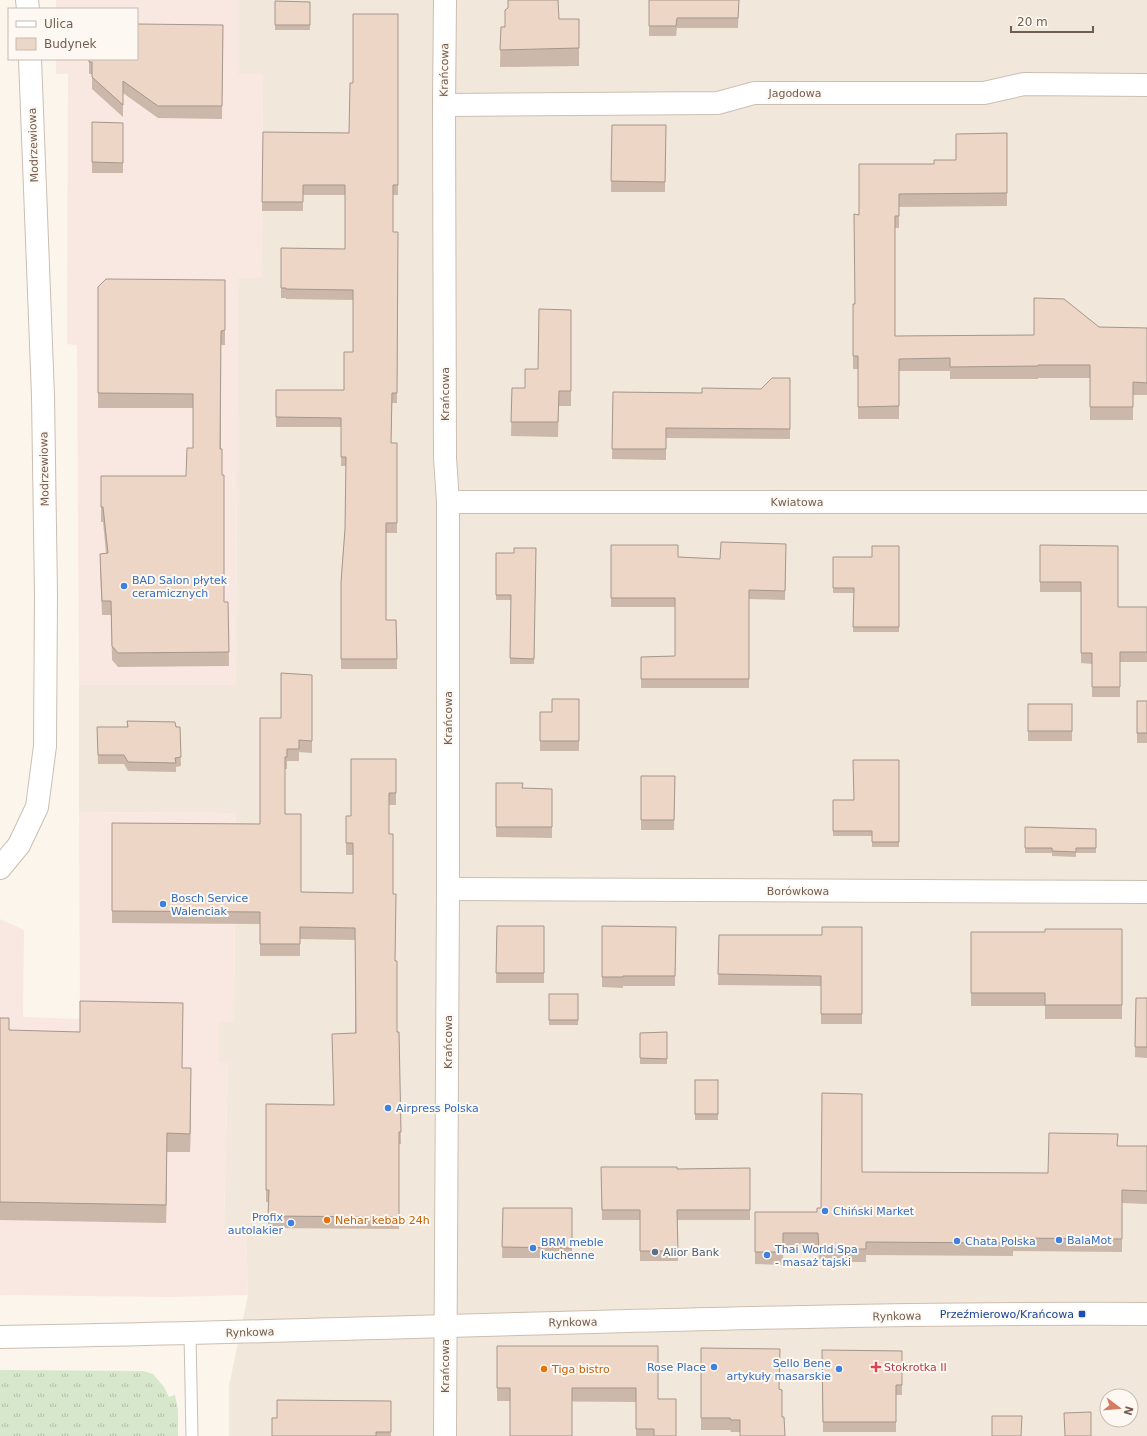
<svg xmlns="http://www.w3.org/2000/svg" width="1147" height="1436" font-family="'DejaVu Sans',sans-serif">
<defs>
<pattern id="grass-tufts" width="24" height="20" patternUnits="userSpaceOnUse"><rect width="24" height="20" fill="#d6e7cb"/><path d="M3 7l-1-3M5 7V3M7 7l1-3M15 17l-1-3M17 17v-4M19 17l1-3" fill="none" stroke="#b2bea7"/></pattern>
</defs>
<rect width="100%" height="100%" fill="#fbf5ec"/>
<path fill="#f1e7db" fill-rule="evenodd" d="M 238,0 L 1147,0 L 1147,1436 L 229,1436 L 229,1386 L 248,1295 L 246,1228 L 224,1228 L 228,1064 L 219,1064 L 219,1022 L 234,1022 L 236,813 L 79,812 L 79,685 L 236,685 L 238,278 L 262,277 L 263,74 L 238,74 ZM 1107,1396 L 1131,1396 L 1131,1420 L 1107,1420 Z"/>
<g fill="#f9e8e1">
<path d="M 56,0 L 238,0 L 238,74 L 263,74 L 262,277 L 238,278 L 236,685 L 79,685 L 77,345 L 67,344 L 68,74 L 56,74 L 56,59 L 137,59 L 137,9 L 56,9 Z"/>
<path d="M 79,812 L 236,813 L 234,1022 L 219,1022 L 219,1063 L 228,1063 L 224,1228 L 246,1228 L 248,1295 L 170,1297 L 0,1295 L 0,919 L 24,930 L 23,1017 L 80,1019 Z"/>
</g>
<path fill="url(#grass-tufts)" d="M 0,1370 L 143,1371 L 153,1374 L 164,1387 L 169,1397 L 175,1395 L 178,1410 L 178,1436 L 0,1436 Z"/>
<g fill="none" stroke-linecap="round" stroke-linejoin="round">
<g stroke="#ccbeb2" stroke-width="13">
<path id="lane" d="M 190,1334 L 192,1436"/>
</g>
<g stroke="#ccbeb2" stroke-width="24">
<g id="street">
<path d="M 27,0 L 28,9"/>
<path d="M 445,0 L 444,105 L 445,458 L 448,502 L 448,889 L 445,1436"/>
<path d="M 444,105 L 718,103 L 754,93 L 984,93 L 1024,84 L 1147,85"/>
<path d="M 448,502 L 1147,502"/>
<path d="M 0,868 L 19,845 L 37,807 L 45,746 L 46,594 L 43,396 L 30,59"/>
<path d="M 448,889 L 1147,892"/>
</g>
</g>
<g stroke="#cebeb0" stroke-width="24">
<path id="secondary" d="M 0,1337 C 382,1331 765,1312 1147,1314"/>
</g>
<use href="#lane" stroke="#fff" stroke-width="11"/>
<use href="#street" stroke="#fff" stroke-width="22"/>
<use href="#secondary" stroke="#fff" stroke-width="22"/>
</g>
<g fill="#ccb8aa">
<path d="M 649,0 L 739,0 L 738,28 L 677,28 L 676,36 L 649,36 Z"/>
<path d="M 275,1 L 310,2 L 310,30 L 275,30 Z"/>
<path d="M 398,14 L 398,195 L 393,195 L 393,232 L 398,232 L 397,403 L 392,403 L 391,443 L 397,443 L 397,533 L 386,533 L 386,620 L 396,620 L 397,669 L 341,669 L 341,582 L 345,529 L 346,466 L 341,466 L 341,427 L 276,427 L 276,390 L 344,390 L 353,352 L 353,300 L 286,299 L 286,298 L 281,298 L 281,248 L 345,249 L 345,195 L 303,195 L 303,211 L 262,211 L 263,132 L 349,133 Z"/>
<path d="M 559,19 L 579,19 L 579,66 L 500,67 L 501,27 Z"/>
<path d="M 223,25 L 222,119 L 158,118 L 123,93 L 123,117 L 92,89 L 92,74 L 89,74 L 89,59 Z"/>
<path d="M 92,122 L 123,123 L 123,173 L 92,173 Z"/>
<path d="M 612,125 L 666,125 L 665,192 L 611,192 Z"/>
<path d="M 1007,133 L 1007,206 L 899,207 L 899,228 L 895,228 L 895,336 L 1034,335 L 1099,327 L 1147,328 L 1147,395 L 1133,395 L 1133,420 L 1090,420 L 1090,378 L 1038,378 L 1038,379 L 950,379 L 950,371 L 899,371 L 899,419 L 858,419 L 858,369 L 853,369 L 853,304 L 855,304 L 859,215 L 934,164 L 956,160 Z"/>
<path d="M 225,280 L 225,345 L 221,345 L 221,449 L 222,475 L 224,602 L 228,602 L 229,666 L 118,667 L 112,660 L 111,615 L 102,615 L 100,568 L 100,554 L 106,553 L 103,522 L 101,522 L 101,476 L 186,476 L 193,448 L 193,408 L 98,408 L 98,287 Z"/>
<path d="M 571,310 L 571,406 L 559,406 L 558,437 L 511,436 L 512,388 L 525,388 L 538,369 Z"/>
<path d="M 790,378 L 790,439 L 666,438 L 666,460 L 612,459 L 613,392 L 702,393 L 761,389 Z"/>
<path d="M 786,544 L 785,600 L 749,599 L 749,688 L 641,688 L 641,657 L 675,656 L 675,607 L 611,607 L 611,545 L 678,557 L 720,559 Z"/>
<path d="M 1040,545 L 1118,607 L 1147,607 L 1147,662 L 1120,662 L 1120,697 L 1092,697 L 1092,664 L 1081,663 L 1081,592 L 1040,592 Z"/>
<path d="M 899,546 L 899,632 L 853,632 L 854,593 L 833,593 L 833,557 L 872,557 Z"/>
<path d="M 536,548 L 534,664 L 510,664 L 511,600 L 496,600 L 496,553 L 514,553 Z"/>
<path d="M 312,675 L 312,753 L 299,752 L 299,761 L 287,761 L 287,769 L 285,769 L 285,814 L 301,892 L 353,893 L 353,855 L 346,855 L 346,816 L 351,816 L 396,759 L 396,805 L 389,805 L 389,834 L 393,894 L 397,1032 L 399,1032 L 401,1144 L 399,1144 L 399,1229 L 268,1228 L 268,1202 L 266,1202 L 266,1104 L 333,1105 L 355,1033 L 355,940 L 300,939 L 300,956 L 260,956 L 260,924 L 112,923 L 112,823 L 260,824 L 281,718 Z"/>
<path d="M 579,699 L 579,751 L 540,751 L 540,712 L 552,712 Z"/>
<rect x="1137" y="701" width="10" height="42"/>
<rect x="1028" y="704" width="44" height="37"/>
<path d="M 127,721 L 180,727 L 181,766 L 176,767 L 176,772 L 128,771 L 124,764 L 98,764 L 97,727 L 127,727 Z"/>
<path d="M 899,760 L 899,847 L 872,847 L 872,836 L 833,836 L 833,800 L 853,800 Z"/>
<path d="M 641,776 L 675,776 L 674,830 L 641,830 Z"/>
<path d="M 496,783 L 523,788 L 552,789 L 552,838 L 496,837 Z"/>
<path d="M 1025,827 L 1096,829 L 1096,853 L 1076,853 L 1076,857 L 1052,856 L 1052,853 L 1025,853 Z"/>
<path d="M 497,926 L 544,926 L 544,983 L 496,983 Z"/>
<path d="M 602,926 L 676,927 L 675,986 L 623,986 L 623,988 L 602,987 Z"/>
<path d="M 862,927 L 862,1024 L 821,1024 L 821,986 L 718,985 L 719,935 L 822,935 Z"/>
<path d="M 1122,929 L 1122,1019 L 1045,1019 L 1045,1006 L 971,1006 L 971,932 L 1045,932 Z"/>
<rect x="549" y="994" width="29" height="31"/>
<path d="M 1136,998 L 1147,998 L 1147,1058 L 1135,1057 Z"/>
<path d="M 0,1018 L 9,1030 L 182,1068 L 191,1087 L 190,1152 L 167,1152 L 166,1223 L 0,1220 Z"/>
<path d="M 667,1032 L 667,1064 L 640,1064 L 640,1033 Z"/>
<rect x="695" y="1080" width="23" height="40"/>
<path d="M 1118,1146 L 1147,1146 L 1147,1204 L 1122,1203 L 1122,1252 L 1013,1251 L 1013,1256 L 866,1255 L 866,1262 L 819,1262 L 818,1245 L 783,1246 L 783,1265 L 755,1264 L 755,1212 L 817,1212 L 862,1172 L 1048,1173 Z"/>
<path d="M 601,1167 L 677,1169 L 750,1168 L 750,1220 L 677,1220 L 678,1261 L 640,1261 L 640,1220 L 602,1220 Z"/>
<path d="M 503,1208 L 572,1208 L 572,1258 L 502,1258 Z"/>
<path d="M 497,1346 L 658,1346 L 658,1399 L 676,1436 L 636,1436 L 636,1402 L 497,1401 Z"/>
<path d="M 701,1348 L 780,1389 L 782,1417 L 740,1432 L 731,1432 L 730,1430 L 701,1430 Z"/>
<path d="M 822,1350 L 902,1351 L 902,1395 L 896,1395 L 896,1432 L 823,1432 Z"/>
<path d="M 391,1401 L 391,1436 L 272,1436 L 277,1418 Z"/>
</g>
<g fill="#a6968b">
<path d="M 191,1068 L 191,1087 L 190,1152 L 190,1134 Z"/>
<path d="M 167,1133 L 167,1152 L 166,1223 L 166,1205 Z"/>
</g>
<g fill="#edd6c6" stroke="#a6968b">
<path d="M 508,0 L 558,0 L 559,19 L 579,19 L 579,48 L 500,50 L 501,27 L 505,27 L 505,10 L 508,8 Z"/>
<path d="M 649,0 L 739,0 L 738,18 L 677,18 L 676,26 L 649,26 Z"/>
<path d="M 275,1 L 310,2 L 310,25 L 275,25 Z"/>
<path d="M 353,14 L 398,14 L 398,185 L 393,185 L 393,232 L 398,232 L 397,393 L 392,393 L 391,443 L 397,443 L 397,523 L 386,523 L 386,620 L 396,620 L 397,659 L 341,659 L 341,582 L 345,529 L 346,457 L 341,457 L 341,418 L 276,417 L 276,390 L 344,390 L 344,352 L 353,352 L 353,290 L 286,289 L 286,288 L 281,288 L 281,248 L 345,249 L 345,185 L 303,185 L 303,202 L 262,202 L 263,132 L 349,133 L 350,83 L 353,83 Z"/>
<path d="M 137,24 L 223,25 L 222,106 L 158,106 L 123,81 L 123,105 L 92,77 L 92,62 L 89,62 L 89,59 L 137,59 Z"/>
<path d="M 92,122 L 123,123 L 123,163 L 92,162 Z"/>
<path d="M 612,125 L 666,125 L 665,182 L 611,181 Z"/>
<path d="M 1007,133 L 1007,193 L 899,194 L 899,216 L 895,216 L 895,336 L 1034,335 L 1034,298 L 1064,299 L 1099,327 L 1147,328 L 1147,383 L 1133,382 L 1133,407 L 1090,407 L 1090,365 L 1038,365 L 1038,366 L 950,367 L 950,358 L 899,359 L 899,406 L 858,407 L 858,356 L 853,356 L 853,304 L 855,304 L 854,214 L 859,215 L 859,164 L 934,164 L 934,160 L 956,160 L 956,134 Z"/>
<path d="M 106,279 L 225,280 L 225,330 L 221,331 L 220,449 L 222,449 L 222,475 L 224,475 L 224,602 L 228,602 L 229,652 L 118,653 L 112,646 L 111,601 L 102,601 L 100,554 L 108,553 L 103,507 L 101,507 L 101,476 L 186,476 L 187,448 L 193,448 L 193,394 L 98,393 L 98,287 Z"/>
<path d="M 539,309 L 571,310 L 571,391 L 559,391 L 558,422 L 511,422 L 512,388 L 525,388 L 525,369 L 538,369 Z"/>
<path d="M 772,378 L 790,378 L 790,429 L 666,428 L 666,449 L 612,449 L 613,392 L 702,393 L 702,388 L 761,389 Z"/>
<path d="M 721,542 L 786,544 L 785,591 L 749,590 L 749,679 L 641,679 L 641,657 L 675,656 L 675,598 L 611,598 L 611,545 L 678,545 L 678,557 L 720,559 Z"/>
<path d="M 1040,545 L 1118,546 L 1118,607 L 1147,607 L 1147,652 L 1120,652 L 1120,687 L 1092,687 L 1092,653 L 1081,653 L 1081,582 L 1040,582 Z"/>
<path d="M 872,546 L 899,546 L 899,627 L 853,627 L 854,588 L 833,588 L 833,557 L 872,557 Z"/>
<path d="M 514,548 L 536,548 L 534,659 L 510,658 L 511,595 L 496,595 L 496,553 L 514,553 Z"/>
<path d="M 281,673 L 312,675 L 312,741 L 299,740 L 299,749 L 287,749 L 287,757 L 285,757 L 285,814 L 301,814 L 301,892 L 353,893 L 353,843 L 346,843 L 346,816 L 351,816 L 351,759 L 396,759 L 396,793 L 389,793 L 389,834 L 393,834 L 393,894 L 396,894 L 395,961 L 397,961 L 397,1032 L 399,1032 L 401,1132 L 399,1132 L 399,1217 L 268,1216 L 269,1190 L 266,1190 L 266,1104 L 334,1105 L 332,1034 L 356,1033 L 355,928 L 300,927 L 300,944 L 260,944 L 260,912 L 112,911 L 112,823 L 260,824 L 260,718 L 281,718 Z"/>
<path d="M 552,699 L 579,699 L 579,741 L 540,741 L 540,712 L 552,712 Z"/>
<rect x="1137" y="701" width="10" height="32"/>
<rect x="1028" y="704" width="44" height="27"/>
<path d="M 127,721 L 175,722 L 176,727 L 180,727 L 181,757 L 175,758 L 176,763 L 128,762 L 124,755 L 98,755 L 97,727 L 128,727 Z"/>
<path d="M 853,760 L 899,760 L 899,842 L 872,842 L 872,831 L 833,831 L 833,800 L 854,800 Z"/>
<path d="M 641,776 L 675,776 L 674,820 L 641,820 Z"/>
<path d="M 496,783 L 523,783 L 522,788 L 552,789 L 552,827 L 496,827 Z"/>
<path d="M 1025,827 L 1096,829 L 1096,848 L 1076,848 L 1076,852 L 1052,851 L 1052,848 L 1025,848 Z"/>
<path d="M 497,926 L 544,926 L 544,973 L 496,973 Z"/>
<path d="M 602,926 L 676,927 L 675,976 L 623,976 L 623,977 L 602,977 Z"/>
<path d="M 822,927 L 862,927 L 862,1014 L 821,1014 L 821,976 L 718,974 L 719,935 L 822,935 Z"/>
<path d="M 1045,929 L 1122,929 L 1122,1005 L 1045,1005 L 1045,993 L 971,993 L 971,932 L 1045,932 Z"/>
<rect x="549" y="994" width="29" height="26"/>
<path d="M 1136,998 L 1147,998 L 1147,1047 L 1135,1047 Z"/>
<path d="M 80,1001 L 183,1003 L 182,1068 L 191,1068 L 190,1134 L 167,1133 L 166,1205 L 0,1202 L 0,1018 L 9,1018 L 9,1030 L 80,1032 Z"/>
<path d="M 667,1032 L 667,1059 L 640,1058 L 640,1033 Z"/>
<rect x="695" y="1080" width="23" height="34"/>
<path d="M 822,1093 L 862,1094 L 862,1172 L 1048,1173 L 1049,1133 L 1118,1134 L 1117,1146 L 1147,1146 L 1147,1191 L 1122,1190 L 1122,1239 L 1013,1238 L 1013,1243 L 866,1242 L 866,1249 L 819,1249 L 818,1233 L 783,1233 L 783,1252 L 755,1252 L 755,1212 L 817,1212 L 817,1208 L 821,1208 Z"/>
<path d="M 601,1167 L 677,1167 L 677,1169 L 750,1168 L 750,1210 L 677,1210 L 678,1251 L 640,1251 L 640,1210 L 602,1210 Z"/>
<path d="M 503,1208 L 572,1208 L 572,1248 L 502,1247 Z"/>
<path d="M 497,1346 L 658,1346 L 658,1399 L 676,1399 L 676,1436 L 654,1436 L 654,1429 L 636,1429 L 636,1388 L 572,1388 L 572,1436 L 510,1436 L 510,1388 L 497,1388 Z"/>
<path d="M 701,1348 L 780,1349 L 779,1389 L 782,1390 L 782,1417 L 784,1417 L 785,1436 L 740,1436 L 740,1420 L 731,1420 L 730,1418 L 701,1418 Z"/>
<path d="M 822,1350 L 902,1351 L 902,1385 L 896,1385 L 896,1422 L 823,1422 Z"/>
<path d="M 277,1400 L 391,1401 L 391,1432 L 376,1432 L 376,1436 L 272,1436 L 272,1418 L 277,1418 Z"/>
<path d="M 1091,1412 L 1091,1436 L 1065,1436 L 1064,1413 Z"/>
<path d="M 992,1416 L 1022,1416 L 1021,1436 L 992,1436 Z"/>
</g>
<g fill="#3f7fe0" stroke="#fdf9f2" stroke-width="1.5">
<circle cx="124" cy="586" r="4"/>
<circle cx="163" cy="904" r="4"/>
<circle cx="388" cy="1108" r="4"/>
<circle cx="825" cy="1211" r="4"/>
<circle cx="291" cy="1223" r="4"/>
<circle cx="1059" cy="1240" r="4"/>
<circle cx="957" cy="1241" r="4"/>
<circle cx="533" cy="1248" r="4"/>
<circle cx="767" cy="1255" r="4"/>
<circle cx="714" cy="1367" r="4"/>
<circle cx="839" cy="1369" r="4"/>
</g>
<g fill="#e8710a" stroke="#fdf9f2" stroke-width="1.5">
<circle cx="327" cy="1220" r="4"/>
<circle cx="544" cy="1369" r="4"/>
</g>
<circle fill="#5c6f8a" stroke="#fdf9f2" stroke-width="1.5" cx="655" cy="1252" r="4"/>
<rect fill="#1a4fb4" stroke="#fdf9f2" stroke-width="1.5" x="1078" y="1310" width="8" height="8" rx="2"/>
<path fill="#e0444e" stroke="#fdf9f2" stroke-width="1.5" d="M874 1361h4v4h4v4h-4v4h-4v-4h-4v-4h4z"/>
<g text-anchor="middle" stroke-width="4" stroke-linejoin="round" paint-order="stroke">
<g font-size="11" fill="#735d51" stroke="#fdf9f2">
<text transform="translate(444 70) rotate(-89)" y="4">Krańcowa</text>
<text x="795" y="97">Jagodowa</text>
<text transform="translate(33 145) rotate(-92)" y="4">Modrzewiowa</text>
<text transform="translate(445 394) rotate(-90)" y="4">Krańcowa</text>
<text transform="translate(44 469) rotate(-91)" y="4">Modrzewiowa</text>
<text x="797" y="506">Kwiatowa</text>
<text transform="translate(448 718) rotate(-90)" y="4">Krańcowa</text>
<text x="798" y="895">Borówkowa</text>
<text transform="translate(448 1042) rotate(-90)" y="4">Krańcowa</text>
<text transform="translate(897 1316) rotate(-1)" y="4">Rynkowa</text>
<text transform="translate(573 1322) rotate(-1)" y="4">Rynkowa</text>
<text transform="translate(250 1332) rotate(-2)" y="4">Rynkowa</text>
<text transform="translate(445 1366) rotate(-90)" y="4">Krańcowa</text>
</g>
<g font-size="11" fill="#366cbe" stroke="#fdf9f2" text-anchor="start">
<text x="132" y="584">BAD Salon płytek<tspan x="132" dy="13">ceramicznych</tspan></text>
<text x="171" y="902">Bosch Service<tspan x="171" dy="13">Walenciak</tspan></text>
<text x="396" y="1112">Airpress Polska</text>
<text x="833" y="1215">Chiński Market</text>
<text x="283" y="1221" text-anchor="end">Profix<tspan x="283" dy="13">autolakier</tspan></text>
<text x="1067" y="1244">BalaMot</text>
<text x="965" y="1245">Chata Polska</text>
<text x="541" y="1246">BRM meble<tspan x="541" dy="13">kuchenne</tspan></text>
<text x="775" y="1253">Thai World Spa<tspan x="775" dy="13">- masaż tajski</tspan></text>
<text x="831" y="1367" text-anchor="end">Sello Bene<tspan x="831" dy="13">artykuły masarskie</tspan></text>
<text x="706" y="1371" text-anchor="end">Rose Place</text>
</g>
<g font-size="11" fill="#c56008" stroke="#fdf9f2" text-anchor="start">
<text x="335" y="1224">Nehar kebab 24h</text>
<text x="552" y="1373">Tiga bistro</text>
</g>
<g font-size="11" fill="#4e5e75" stroke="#fdf9f2" text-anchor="start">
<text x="663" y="1256">Alior Bank</text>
</g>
<g font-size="11" fill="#164399" stroke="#fdf9f2" text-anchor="end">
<text x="1074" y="1318">Przeźmierowo/Krańcowa</text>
</g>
<g font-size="11" fill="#be3a42" stroke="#fdf9f2" text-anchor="start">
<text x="884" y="1371">Stokrotka II</text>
</g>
</g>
<rect x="8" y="8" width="130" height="52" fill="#fdf9f2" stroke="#c6bbb2"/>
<rect x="16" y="21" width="20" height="6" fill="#ffffff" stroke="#c6bbb2"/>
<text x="44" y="28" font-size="12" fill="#735d51">Ulica</text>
<rect x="16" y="38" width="20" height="12" fill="#edd6c6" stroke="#c6bbb2"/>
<text x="44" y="48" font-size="12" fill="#735d51">Budynek</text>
<g transform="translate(1119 1408) rotate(106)"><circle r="19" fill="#fdf9f2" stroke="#c6bbb2"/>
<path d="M0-3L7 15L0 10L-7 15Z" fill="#d57b60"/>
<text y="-6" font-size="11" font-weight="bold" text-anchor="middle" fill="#735d51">N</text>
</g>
<path d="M1011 26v6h82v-6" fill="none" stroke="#735d51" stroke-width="2"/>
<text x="1017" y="26" font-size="12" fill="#735d51" stroke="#fdf9f2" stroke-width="3" paint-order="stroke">20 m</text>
</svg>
